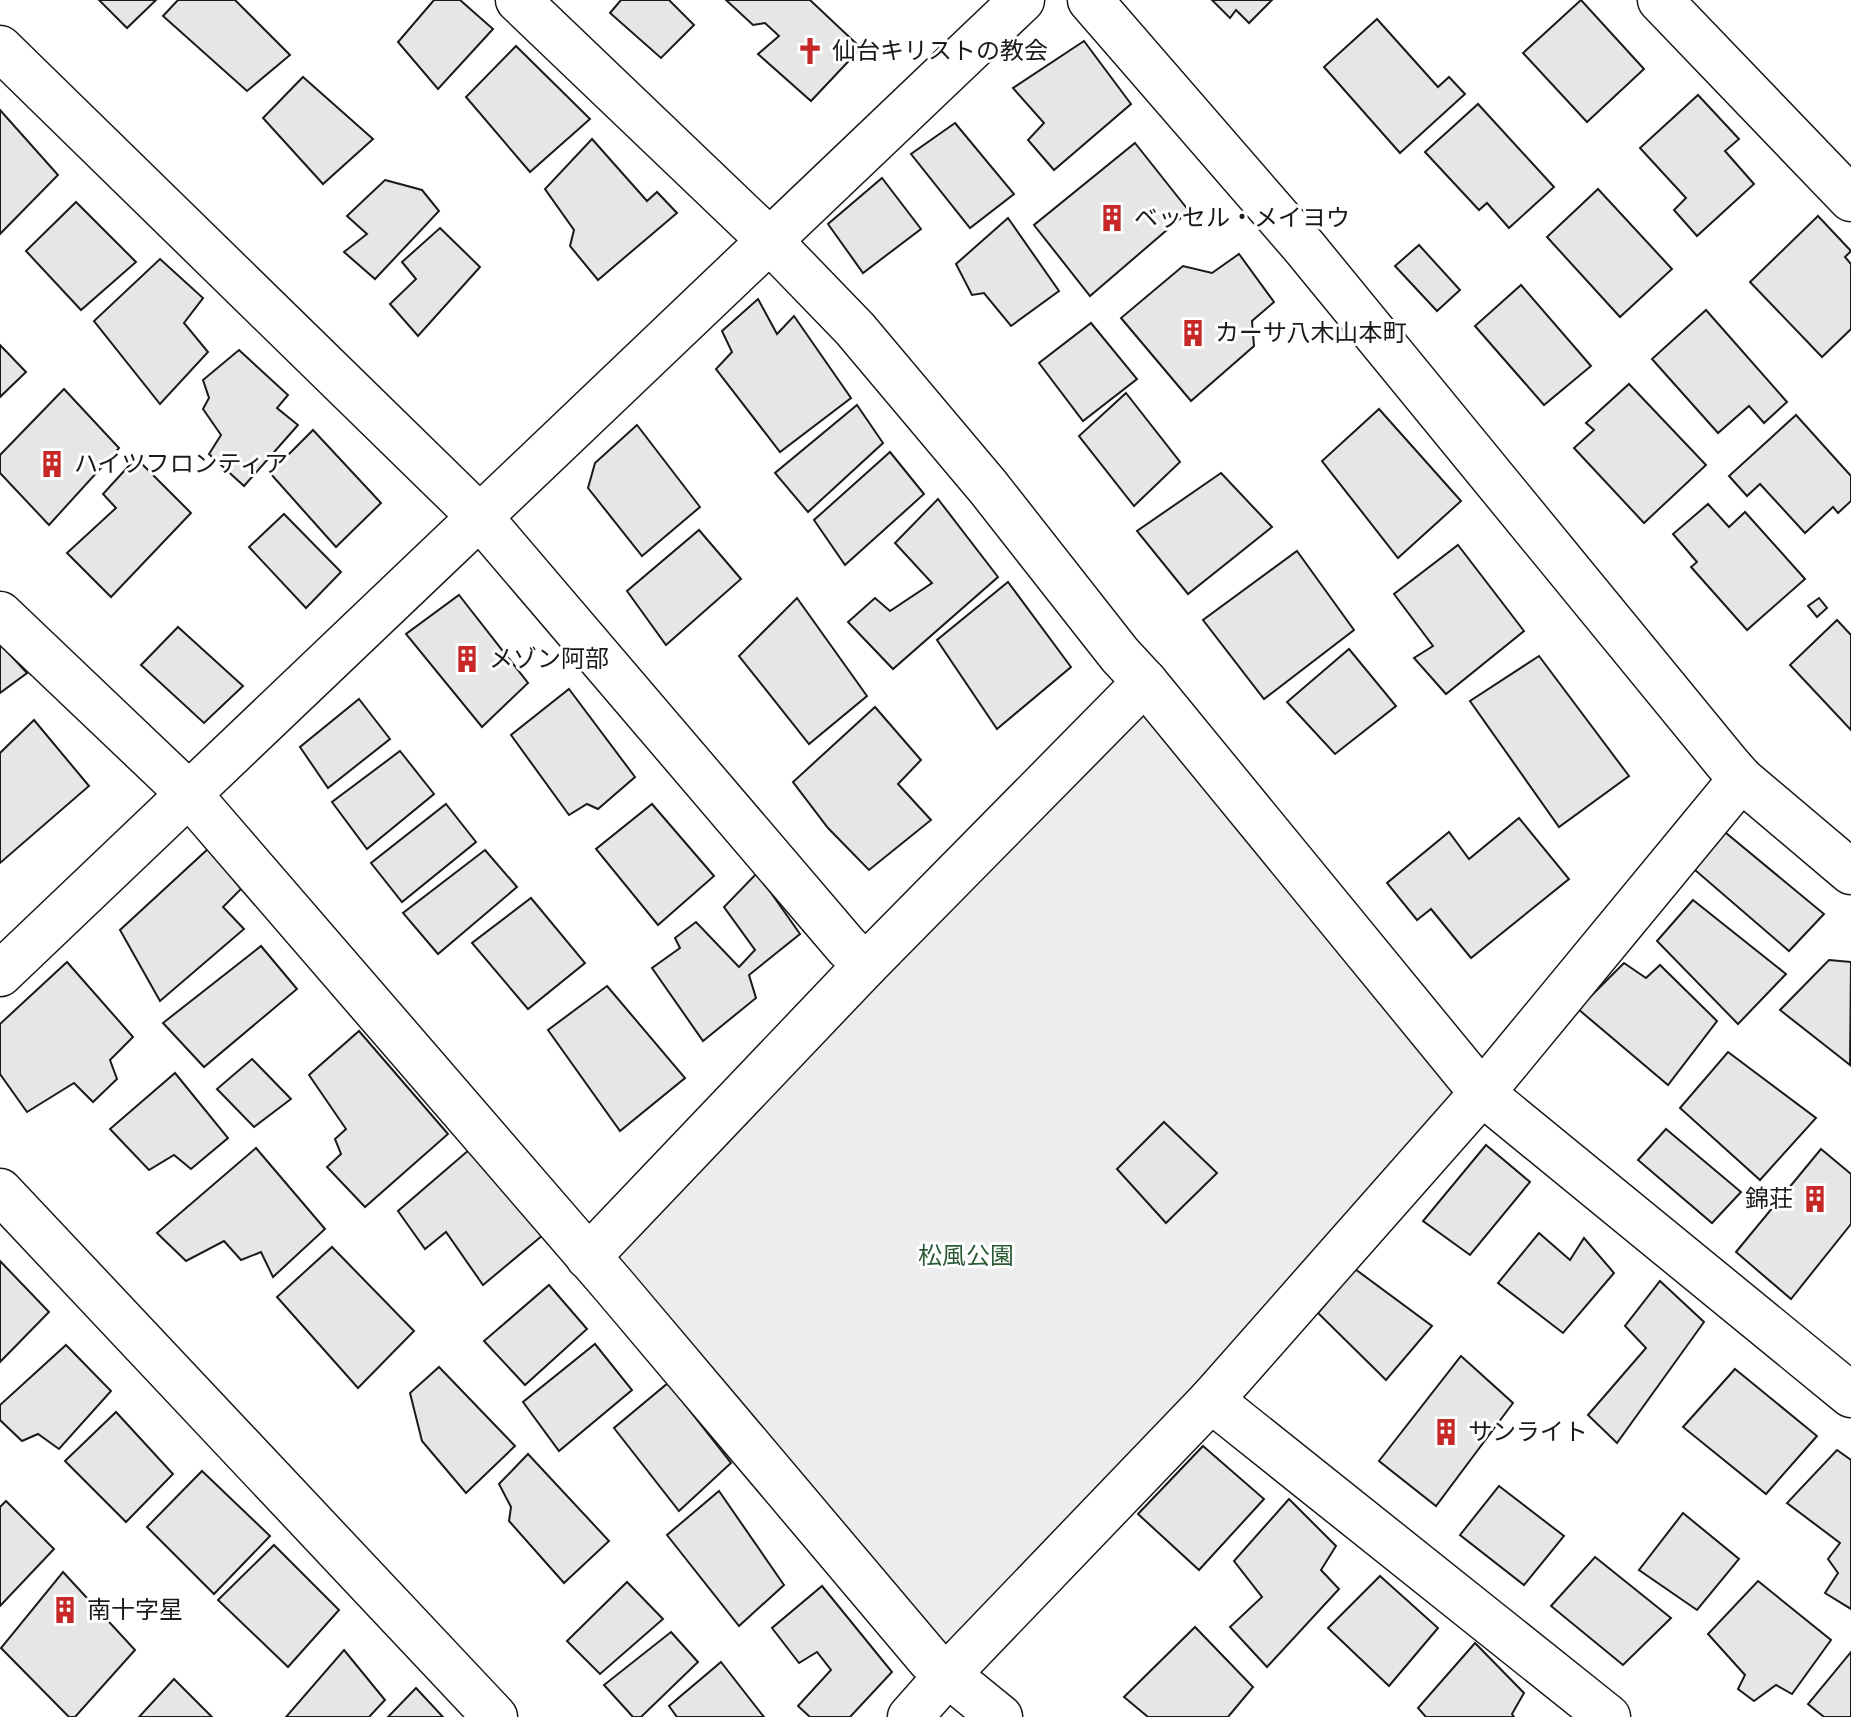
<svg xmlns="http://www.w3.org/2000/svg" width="1851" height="1717" font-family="Signika,'Noto Sans JP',sans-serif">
<rect width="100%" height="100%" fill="#fff"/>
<path fill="#ededed" stroke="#6a6a6a" stroke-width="2" d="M 1142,707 L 1458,1099 L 949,1655 L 610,1254 Z"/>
<g fill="#e6e6e6" stroke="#1a1a1a" stroke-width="2">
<path d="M 99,0 L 156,0 L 127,28 Z"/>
<path d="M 178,0 L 235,0 L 290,55 L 247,91 L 163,16 Z"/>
<path d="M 434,0 L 460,0 L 493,29 L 438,89 L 398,42 Z"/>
<path d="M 621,0 L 669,0 L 694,25 L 661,58 L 610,13 Z"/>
<path d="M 726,0 L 810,0 L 861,48 L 811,101 L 758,54 L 779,36 L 765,23 L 753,25 Z"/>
<path d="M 1212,0 L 1272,0 L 1249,23 L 1236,10 L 1230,18 Z"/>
<path d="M 1581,0 L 1644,69 L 1587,122 L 1523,53 Z"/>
<path d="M 1377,19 L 1438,87 L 1449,77 L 1465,94 L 1400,153 L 1324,67 Z"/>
<path d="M 1084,41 L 1131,104 L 1054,170 L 1028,140 L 1044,123 L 1013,88 Z"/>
<path d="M 516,46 L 590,119 L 530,172 L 466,97 Z"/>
<path d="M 303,77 L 373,139 L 323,184 L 263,118 Z"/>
<path d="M 1698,95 L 1739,139 L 1725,151 L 1754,184 L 1697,236 L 1674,210 L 1686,198 L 1640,148 Z"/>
<path d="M 1478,104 L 1554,187 L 1509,228 L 1487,203 L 1479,210 L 1425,152 Z"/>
<path d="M 0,110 L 58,175 L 0,234 Z"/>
<path d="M 955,123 L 1014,194 L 970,228 L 911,154 Z"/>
<path d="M 592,139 L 647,201 L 657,192 L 677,213 L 598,280 L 570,246 L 574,230 L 545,189 Z"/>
<path d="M 1135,143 L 1189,211 L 1090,296 L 1034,225 Z"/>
<path d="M 882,178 L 921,229 L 863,273 L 828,224 Z"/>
<path d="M 385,180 L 422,190 L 439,211 L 375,279 L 344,252 L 367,234 L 347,216 Z"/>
<path d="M 1598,189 L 1672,269 L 1620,317 L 1547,237 Z"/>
<path d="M 76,202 L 136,262 L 81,310 L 26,251 Z"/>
<path d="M 1818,216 L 1851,251 L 1845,257 L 1851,264 L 1851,329 L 1822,357 L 1750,282 Z"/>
<path d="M 1008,218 L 1059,291 L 1011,326 L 984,293 L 972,295 L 956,264 Z"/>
<path d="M 440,228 L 480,267 L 418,336 L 390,304 L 416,279 L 402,262 Z"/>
<path d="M 1419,245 L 1460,290 L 1437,311 L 1395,266 Z"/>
<path d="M 1239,254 L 1274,302 L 1252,321 L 1254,346 L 1191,401 L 1121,318 L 1183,266 L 1212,273 Z"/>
<path d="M 160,259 L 203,298 L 184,323 L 208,352 L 160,404 L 94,321 Z"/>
<path d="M 1521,285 L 1591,366 L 1544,405 L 1475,326 Z"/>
<path d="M 758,299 L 777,334 L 794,316 L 851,398 L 780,452 L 716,369 L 732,352 L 722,331 Z"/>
<path d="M 1706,310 L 1787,402 L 1764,423 L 1749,406 L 1718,433 L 1652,359 Z"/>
<path d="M 1091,323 L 1137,379 L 1083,421 L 1039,363 Z"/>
<path d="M 0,345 L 26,372 L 0,397 Z"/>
<path d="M 239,350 L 288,395 L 277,408 L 298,425 L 244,486 L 209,454 L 221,435 L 203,409 L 209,398 L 203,380 Z"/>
<path d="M 1629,384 L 1706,465 L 1644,523 L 1574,448 L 1594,430 L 1586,423 Z"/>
<path d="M 64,389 L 119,448 L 49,525 L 0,473 L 0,455 Z"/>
<path d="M 1126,393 L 1180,462 L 1134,506 L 1079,436 Z"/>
<path d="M 857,405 L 883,443 L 808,512 L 775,473 Z"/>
<path d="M 1379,409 L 1461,501 L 1398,558 L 1322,461 Z"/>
<path d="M 1796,415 L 1851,476 L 1851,501 L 1838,513 L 1833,507 L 1805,533 L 1760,484 L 1747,496 L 1729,476 Z"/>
<path d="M 637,425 L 700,507 L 642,556 L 588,488 L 595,463 Z"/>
<path d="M 313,430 L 381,503 L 336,547 L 270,473 Z"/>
<path d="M 890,452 L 924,494 L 845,565 L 814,520 Z"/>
<path d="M 136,458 L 191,513 L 111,597 L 67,553 L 116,508 L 103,494 Z"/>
<path d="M 1221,473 L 1272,527 L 1188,594 L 1137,531 Z"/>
<path d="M 938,499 L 998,577 L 893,669 L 848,622 L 875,598 L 890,611 L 932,583 L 895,543 Z"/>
<path d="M 1708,504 L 1729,527 L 1745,512 L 1805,579 L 1747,630 L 1691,567 L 1697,562 L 1673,534 Z"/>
<path d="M 284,514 L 341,572 L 306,608 L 249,547 Z"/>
<path d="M 699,530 L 741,579 L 666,645 L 627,591 Z"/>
<path d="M 1458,545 L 1524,631 L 1446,694 L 1414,658 L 1433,646 L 1394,594 Z"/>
<path d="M 1297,551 L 1354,630 L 1264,699 L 1203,620 Z"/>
<path d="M 1008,582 L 1071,667 L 997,729 L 937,640 Z"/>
<path d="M 459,595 L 528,683 L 482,727 L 406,634 Z"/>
<path d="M 797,598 L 867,696 L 809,744 L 739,656 Z"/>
<path d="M 1819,598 L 1827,608 L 1817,617 L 1808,606 Z"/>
<path d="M 1837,620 L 1851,635 L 1851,730 L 1790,665 Z"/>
<path d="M 178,627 L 243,686 L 204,723 L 141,665 Z"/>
<path d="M 0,644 L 27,673 L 0,693 Z"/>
<path d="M 1349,649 L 1396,706 L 1335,754 L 1287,702 Z"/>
<path d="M 1539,656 L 1629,776 L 1559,827 L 1470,701 Z"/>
<path d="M 569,689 L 635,777 L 598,809 L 587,804 L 569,815 L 511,735 Z"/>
<path d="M 359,699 L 390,739 L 328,788 L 300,747 Z"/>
<path d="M 875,707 L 921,760 L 898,784 L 931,820 L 869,870 L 828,828 L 793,782 Z"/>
<path d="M 34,720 L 89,786 L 0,863 L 0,753 Z"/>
<path d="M 400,751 L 434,794 L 367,849 L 332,802 Z"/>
<path d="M 446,804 L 476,842 L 402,902 L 371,863 Z"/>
<path d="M 652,804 L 714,876 L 658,925 L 596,849 Z"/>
<path d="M 1519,818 L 1569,879 L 1471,958 L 1431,909 L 1417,920 L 1387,883 L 1449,832 L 1469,859 Z"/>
<path d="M 1720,828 L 1824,914 L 1789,951 L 1688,864 Z"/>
<path d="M 209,848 L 241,889 L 223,907 L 244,929 L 160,1001 L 120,930 Z"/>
<path d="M 485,850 L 517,887 L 438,954 L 403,913 Z"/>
<path d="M 757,873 L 800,934 L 749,975 L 756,998 L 703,1041 L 652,968 L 680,948 L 675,938 L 696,922 L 739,967 L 755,950 L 724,907 Z"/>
<path d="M 531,898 L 585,963 L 528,1009 L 472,943 Z"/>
<path d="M 1693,900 L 1786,974 L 1738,1024 L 1657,941 Z"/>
<path d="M 261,946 L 297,989 L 204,1067 L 163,1023 Z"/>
<path d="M 1829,960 L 1851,962 L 1850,1065 L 1780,1010 Z"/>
<path d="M 67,962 L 133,1037 L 110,1060 L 117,1079 L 93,1102 L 74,1083 L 27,1112 L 0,1074 L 0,1024 Z"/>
<path d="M 1624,963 L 1646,978 L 1660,965 L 1717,1021 L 1668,1085 L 1578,1009 Z"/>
<path d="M 607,986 L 685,1078 L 620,1131 L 548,1030 Z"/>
<path d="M 359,1031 L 448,1134 L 365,1207 L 327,1167 L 341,1154 L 335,1139 L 346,1129 L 309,1075 Z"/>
<path d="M 1728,1052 L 1816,1118 L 1760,1180 L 1680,1108 Z"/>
<path d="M 252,1059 L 291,1099 L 254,1127 L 217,1089 Z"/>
<path d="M 175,1073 L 228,1138 L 191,1169 L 174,1155 L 149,1170 L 110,1129 Z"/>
<path d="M 1164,1122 L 1217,1173 L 1166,1223 L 1117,1169 Z"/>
<path d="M 1666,1129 L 1741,1192 L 1712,1223 L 1638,1160 Z"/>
<path d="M 1486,1145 L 1530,1182 L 1470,1255 L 1423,1221 Z"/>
<path d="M 256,1148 L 325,1229 L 273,1277 L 261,1252 L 241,1260 L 224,1241 L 186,1261 L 157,1233 Z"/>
<path d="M 470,1149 L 549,1230 L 483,1285 L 446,1232 L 425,1249 L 398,1211 Z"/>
<path d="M 1821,1149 L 1851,1174 L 1851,1224 L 1791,1299 L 1736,1252 Z"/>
<path d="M 1539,1233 L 1570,1260 L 1584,1238 L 1614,1273 L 1563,1333 L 1498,1283 Z"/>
<path d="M 332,1247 L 414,1331 L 358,1388 L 277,1297 Z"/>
<path d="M 0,1261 L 49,1312 L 0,1362 Z"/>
<path d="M 1355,1269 L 1432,1326 L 1386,1380 L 1318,1313 Z"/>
<path d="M 1660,1281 L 1704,1322 L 1617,1443 L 1588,1415 L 1646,1348 L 1625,1326 Z"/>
<path d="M 549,1285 L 587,1329 L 525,1385 L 484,1341 Z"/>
<path d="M 595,1344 L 632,1390 L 559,1451 L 523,1402 Z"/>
<path d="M 66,1345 L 111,1391 L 59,1449 L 38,1434 L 22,1441 L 0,1420 L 0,1405 Z"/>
<path d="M 1461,1356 L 1513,1403 L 1436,1506 L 1379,1461 Z"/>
<path d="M 439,1367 L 515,1446 L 466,1493 L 422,1441 L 410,1393 Z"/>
<path d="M 1735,1369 L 1817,1436 L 1766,1494 L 1683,1427 Z"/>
<path d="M 668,1383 L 731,1463 L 679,1511 L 614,1428 Z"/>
<path d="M 116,1412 L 173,1474 L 126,1522 L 65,1461 Z"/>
<path d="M 1203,1446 L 1264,1499 L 1199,1570 L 1138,1514 Z"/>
<path d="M 1837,1450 L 1851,1460 L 1851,1609 L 1825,1593 L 1838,1573 L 1828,1559 L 1840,1543 L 1787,1503 Z"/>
<path d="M 528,1454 L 609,1541 L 564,1583 L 509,1521 L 511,1507 L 499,1484 Z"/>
<path d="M 202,1471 L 270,1536 L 214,1594 L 147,1527 Z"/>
<path d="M 1499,1486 L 1564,1536 L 1524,1585 L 1460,1535 Z"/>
<path d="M 719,1491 L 784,1585 L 739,1626 L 667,1535 Z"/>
<path d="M 1289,1499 L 1336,1546 L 1321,1570 L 1339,1589 L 1267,1667 L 1230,1627 L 1262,1597 L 1234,1561 Z"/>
<path d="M 6,1501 L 54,1549 L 0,1606 L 0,1507 Z"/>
<path d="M 1683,1513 L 1739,1559 L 1697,1610 L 1639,1570 Z"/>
<path d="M 274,1545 L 339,1610 L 288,1667 L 218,1600 Z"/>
<path d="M 1595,1557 L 1671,1618 L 1623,1665 L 1551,1606 Z"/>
<path d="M 63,1572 L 135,1650 L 75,1717 L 69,1717 L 1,1648 Z"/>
<path d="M 1380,1576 L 1438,1628 L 1389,1686 L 1328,1628 Z"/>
<path d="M 1758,1581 L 1831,1640 L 1792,1694 L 1776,1685 L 1754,1701 L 1738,1689 L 1745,1675 L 1708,1634 Z"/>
<path d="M 627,1582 L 663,1619 L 600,1674 L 567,1641 Z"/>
<path d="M 822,1586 L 892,1672 L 850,1717 L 810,1717 L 798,1706 L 831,1670 L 817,1652 L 799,1663 L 772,1628 Z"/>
<path d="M 1195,1627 L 1253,1687 L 1228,1717 L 1148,1717 L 1124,1697 Z"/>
<path d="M 671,1632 L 698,1662 L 641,1717 L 633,1717 L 604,1685 Z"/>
<path d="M 1475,1643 L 1524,1693 L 1512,1714 L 1514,1717 L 1426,1717 L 1418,1708 Z"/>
<path d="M 344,1650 L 385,1700 L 369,1717 L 286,1717 Z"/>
<path d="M 1851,1652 L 1851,1717 L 1824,1717 L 1808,1704 Z"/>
<path d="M 721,1662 L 764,1717 L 677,1717 L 669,1706 Z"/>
<path d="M 174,1679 L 212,1717 L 139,1717 Z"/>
<path d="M 416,1688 L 443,1717 L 388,1717 Z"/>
</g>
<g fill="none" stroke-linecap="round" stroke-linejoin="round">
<g stroke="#1a1a1a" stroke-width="47">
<g id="minor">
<path d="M 518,0 L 768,239 L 855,329 L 988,487 L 1120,655 L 1145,682 L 1482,1093 L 1851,1395"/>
<path d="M 1660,0 L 1851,199"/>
<path d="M 0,48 L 479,516 L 847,947 L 866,965"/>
<path d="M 0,614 L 188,793 L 614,1286 L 930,1660 L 1000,1717"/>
<path d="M 588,1257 L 866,965 L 1145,682"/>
<path d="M 1211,1400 L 1608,1717"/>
<path d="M 910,1717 L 948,1674 L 1211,1400 L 1482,1093 L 1741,779"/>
</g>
</g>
<g stroke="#1a1a1a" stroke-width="47">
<g id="tertiary">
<path d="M 1090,0 L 1305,248 L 1727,763 L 1741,779 L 1851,872"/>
<path d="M 0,974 L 1022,0"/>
<path d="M 0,1191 L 495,1717"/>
</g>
</g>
<use href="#minor" stroke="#fff" stroke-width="44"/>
<use href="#tertiary" stroke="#fff" stroke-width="44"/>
</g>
<defs>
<g id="church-bare" transform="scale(2.16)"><path d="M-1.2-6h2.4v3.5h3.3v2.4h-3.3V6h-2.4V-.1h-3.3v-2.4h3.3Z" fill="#c62828" stroke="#fff" stroke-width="2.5" paint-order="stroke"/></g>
<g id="building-bare" transform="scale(2.16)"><path d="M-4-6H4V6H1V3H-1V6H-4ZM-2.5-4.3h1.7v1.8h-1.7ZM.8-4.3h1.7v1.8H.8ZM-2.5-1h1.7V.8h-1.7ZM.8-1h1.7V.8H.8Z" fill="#c62828" stroke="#fff" stroke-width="2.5" paint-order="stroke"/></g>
</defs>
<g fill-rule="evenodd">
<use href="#church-bare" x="810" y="51"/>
<use href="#building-bare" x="1112" y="218"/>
<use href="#building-bare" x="1193" y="333"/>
<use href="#building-bare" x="52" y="464"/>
<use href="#building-bare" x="467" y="659"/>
<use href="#building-bare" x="1815" y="1199"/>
<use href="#building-bare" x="1446" y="1432"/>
<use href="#building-bare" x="65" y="1610"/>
</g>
<g text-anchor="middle" stroke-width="6" stroke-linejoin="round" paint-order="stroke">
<g font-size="24" fill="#1a1a1a" stroke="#fff" text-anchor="start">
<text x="832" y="59">仙台キリストの教会</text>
<text x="1134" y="226">ベッセル・メイヨウ</text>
<text x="1215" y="341">カーサ八木山本町</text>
<text x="74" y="472">ハイツフロンティア</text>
<text x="489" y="667">メゾン阿部</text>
<text x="1793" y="1207" text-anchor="end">錦荘</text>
<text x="1468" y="1440">サンライト</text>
<text x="87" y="1618">南十字星</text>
</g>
<g font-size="24" fill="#2b5a34" stroke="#fff">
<text x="966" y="1264">松風公園</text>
</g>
</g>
</svg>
